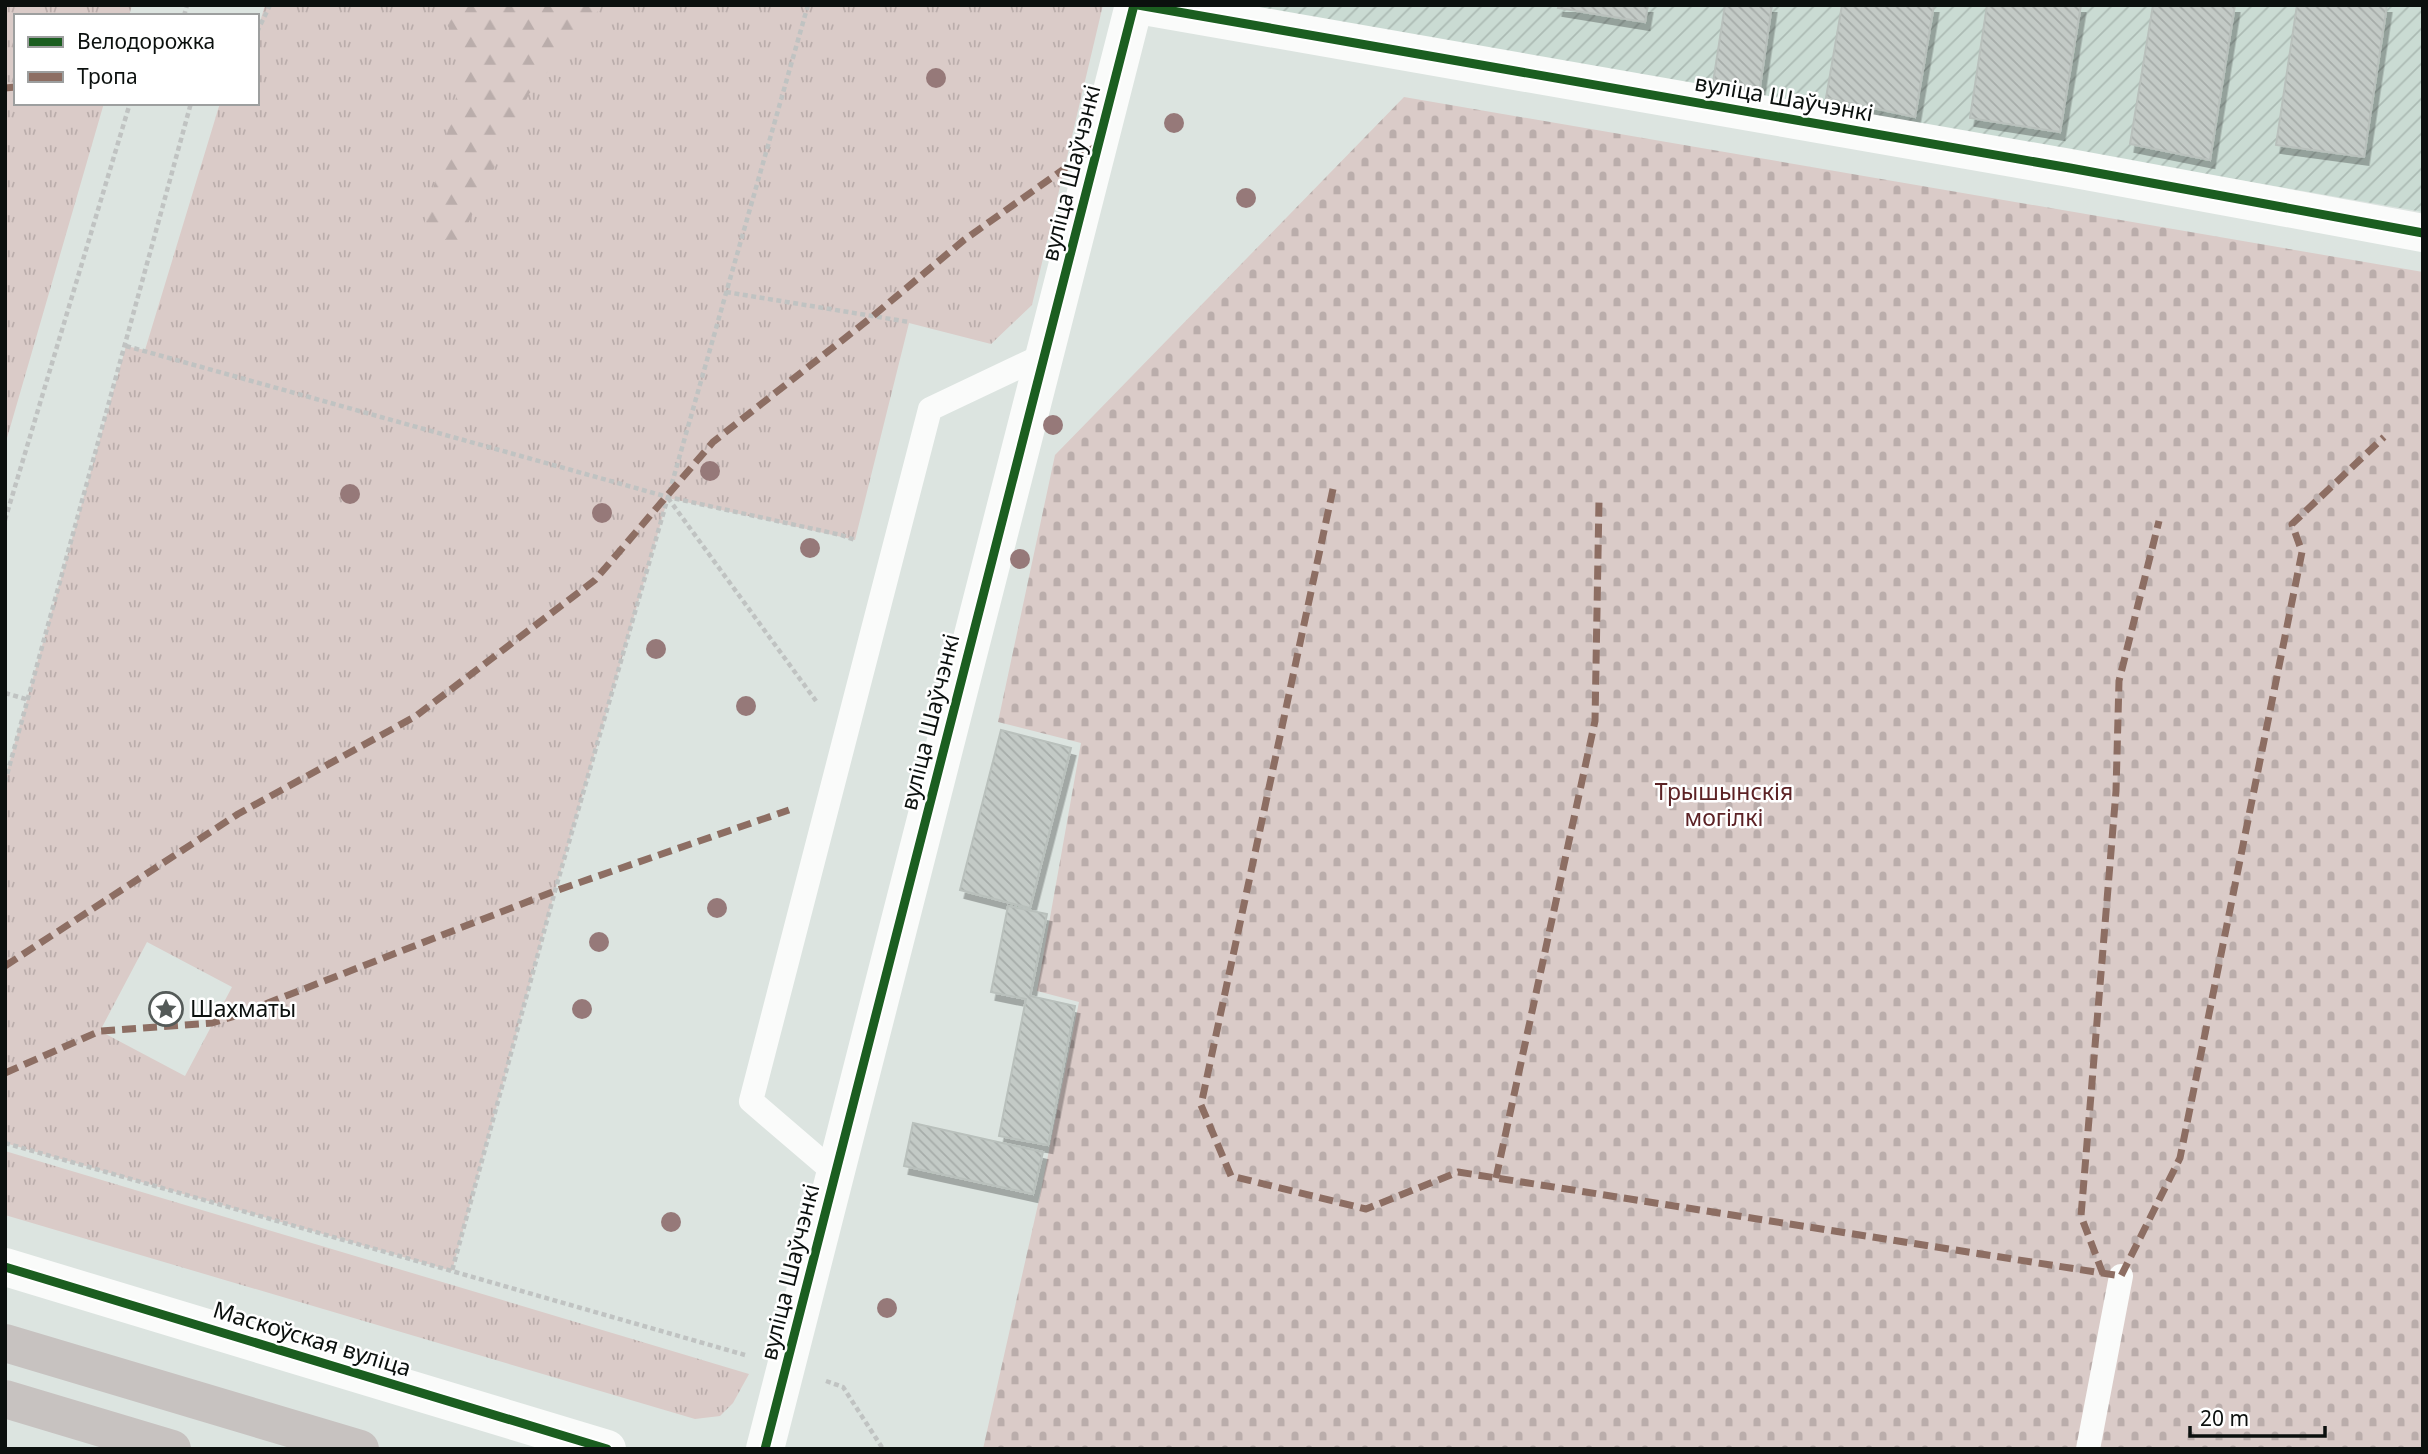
<svg xmlns="http://www.w3.org/2000/svg" width="2428" height="1454" font-family="'Noto Sans',sans-serif">
<defs>
<pattern id="industrial-furrows" width="10" height="10" patternUnits="userSpaceOnUse" patternTransform="scale(1.75)"><rect width="10" height="10" fill="#cadbd3"/><path d="M-1 1l2-2M0 10L10 0M9 11l2-2" fill="none" stroke="#acbbb4"/></pattern>
<pattern id="grass-tufts" width="24" height="20" patternUnits="userSpaceOnUse" patternTransform="scale(1.75)"><rect width="24" height="20" fill="#dacbc8"/><path d="M3 7l-1-3M5 7V3M7 7l1-3M15 17l-1-3M17 17v-4M19 17l1-3" fill="none" stroke="#baadab"/></pattern>
<pattern id="forest-firs" width="22" height="20" patternUnits="userSpaceOnUse" patternTransform="scale(1.75)"><rect width="22" height="20" fill="#dacbc8"/><path d="M5 1l3.5 6h-7zM16 11l3.5 6h-7z" fill="#baadab"/></pattern>
<pattern id="cemetery-stones" width="16" height="16" patternUnits="userSpaceOnUse" patternTransform="scale(1.75)"><rect width="16" height="16" fill="#dacbc8"/><path d="M2 7V4a2 2 0 0 1 4 0v3zM10 15v-3a2 2 0 0 1 4 0v3z" fill="#baadab"/></pattern>
<pattern id="building-back-hatch" width="6" height="6" patternUnits="userSpaceOnUse" patternTransform="scale(1.75)"><rect width="6" height="6" fill="#c3cac6"/><path d="M-1 5l2 2M0 0l6 6M5-1l2 2" fill="none" stroke="#a6aca9"/></pattern>
<filter id="shadow"><feDropShadow dx="4.5" dy="8" stdDeviation="0" flood-color="#0004"/></filter>
</defs>
<rect width="100%" height="100%" fill="#dce4e0"/>
<path fill="url(#industrial-furrows)" d="M 1237,5 L 2423,5 L 2423,212 Z"/>
<g fill="url(#grass-tufts)" fill-rule="evenodd">
<path d="M 5,5 L 132,5 L 129,16 L 16,16 L 16,103 L 104,103 L 5,445 Z"/>
<path d="M 265,5 L 1103,5 L 1032,305 L 991,344 L 909,323 L 855,540 L 668,498 L 555,891 L 452,1271 L 5,1143 L 5,778 L 126,346 L 145,350 L 220,103 L 257,103 L 257,32 ZM 147,942 L 232,987 L 185,1076 L 100,1031 Z"/>
<path d="M 5,1151 L 749,1374 L 733,1403 L 720,1416 L 695,1419 L 5,1215 Z"/>
</g>
<path fill="url(#forest-firs)" d="M 436,5 L 603,5 L 529,94 L 458,245 L 423,229 L 466,58 Z"/>
<path fill="url(#cemetery-stones)" d="M 1404,97 L 2423,272 L 2423,1449 L 983,1449 L 1039,1200 L 1079,1002 L 1037,991 L 1081,743 L 998,722 L 1055,455 Z"/>
<g fill="url(#building-back-hatch)" stroke="#b9c0bc" stroke-width="2" filter="url(#shadow)">
<path d="M 1559,5 L 1648,5 L 1645,22 L 1558,8 Z"/>
<path d="M 1725,5 L 1772,5 L 1759,94 L 1712,89 Z"/>
<path d="M 1842,5 L 1934,5 L 1915,117 L 1826,98 Z"/>
<path d="M 1987,5 L 2081,5 L 2060,132 L 1970,118 Z"/>
<path d="M 2153,5 L 2235,5 L 2210,160 L 2130,144 Z"/>
<path d="M 2297,5 L 2387,5 L 2364,157 L 2276,145 Z"/>
<path d="M 1001,730 L 1071,748 L 1030,908 L 960,890 Z"/>
<path d="M 1008,906 L 1047,914 L 1030,996 L 1075,1006 L 1048,1145 L 999,1136 L 1026,999 L 991,992 Z"/>
<path d="M 913,1123 L 1043,1152 L 1033,1194 L 904,1166 Z"/>
</g>
<g fill="none" stroke-linecap="round" stroke-linejoin="round">
<g stroke="#c0c3c2" stroke-width="4.5" stroke-dasharray="5 3.5" stroke-linecap="butt">
<path d="M 808,5 L 668,497 L 841,535 L 855,540"/>
<path d="M 184,16 L 187,5"/>
<path d="M 257,32 L 270,5"/>
<path d="M 726,292 L 909,322"/>
<path d="M 126,346 L 668,497 L 555,891 L 452,1271"/>
<path d="M 668,498 L 816,701"/>
<path d="M 5,520 L 130,103"/>
<path d="M 5,693 L 29,700"/>
<path d="M 5,782 L 191,103"/>
<path d="M 5,1143 L 745,1355"/>
<path d="M 826,1381 L 843,1387 L 883,1449"/>
</g>
<g stroke="#fafbfa" stroke-width="24">
<path d="M 835,1173 L 751,1101 L 930,409 L 1044,355"/>
<path d="M 2088,1449 L 2121,1276"/>
</g>
<g stroke="#fafbfa" stroke-width="38">
<path d="M 1138,5 L 2070,168 L 2423,233"/>
<path d="M 765,1449 L 1134,5"/>
</g>
<path stroke="#fafbfa" stroke-width="38" d="M 5,1267 L 607,1449"/>
<g stroke="#c7c2c0" stroke-width="38">
<path d="M 5,1343 L 360,1449"/>
<path d="M 5,1399 L 172,1449"/>
</g>
<g stroke="#8d6e63" stroke-width="7" stroke-dasharray="14 7" stroke-linecap="butt">
<path d="M 5,88 L 16,87"/>
<path d="M 1333,489 L 1201,1105 L 1231,1176 L 1366,1209 L 1458,1172 L 2121,1276 L 2180,1158 L 2302,552 L 2292,524 L 2384,437"/>
<path d="M 5,966 L 238,814 L 416,716 L 595,580 L 713,442 L 873,316 L 964,240 L 1099,144"/>
<path d="M 5,1073 L 100,1031 L 212,1023 L 232,1017 L 555,891 L 789,810"/>
<path d="M 1496,1178 L 1595,721 L 1599,500"/>
<path d="M 2103,1274 L 2081,1216 L 2116,791 L 2119,681 L 2159,521"/>
</g>
<g stroke="#fff" stroke-width="13">
<g id="cycleway">
<path d="M 1138,5 L 2070,168 L 2423,233"/>
<path d="M 5,1267 L 607,1449"/>
<path d="M 765,1449 L 1134,5"/>
</g>
</g>
<use href="#cycleway" stroke="#1b5e20" stroke-width="9"/>
</g>
<g fill="#967979">
<circle cx="936" cy="78" r="10"/>
<circle cx="1174" cy="123" r="10"/>
<circle cx="1246" cy="198" r="10"/>
<circle cx="1053" cy="425" r="10"/>
<circle cx="710" cy="471" r="10"/>
<circle cx="350" cy="494" r="10"/>
<circle cx="602" cy="513" r="10"/>
<circle cx="810" cy="548" r="10"/>
<circle cx="1020" cy="559" r="10"/>
<circle cx="656" cy="649" r="10"/>
<circle cx="746" cy="706" r="10"/>
<circle cx="717" cy="908" r="10"/>
<circle cx="599" cy="942" r="10"/>
<circle cx="582" cy="1009" r="10"/>
<circle cx="671" cy="1222" r="10"/>
<circle cx="887" cy="1308" r="10"/>
</g>
<defs>
<g id="sight-ring" transform="scale(1.75)"><circle r="9.5" fill="#fff" stroke="#545a58" stroke-width="1.5"/><path d="M0-6L1.8-2.2L6-1.7L2.9 1.2L3.7 5.4L0 3.3L-3.7 5.4L-2.9 1.2L-6-1.7L-1.8-2.2Z" fill="#545a58"/></g>
</defs>
<g fill-rule="evenodd">
<use href="#sight-ring" x="166" y="1009"/>
</g>
<g text-anchor="middle" stroke-width="5" stroke-linejoin="round" paint-order="stroke">
<g font-size="23" fill="#0b100e" stroke="#fff">
<text transform="translate(1784 98) rotate(10)" y="8">вуліца Шаўчэнкі</text>
<text transform="translate(1071 173) rotate(-76)" y="8">вуліца Шаўчэнкі</text>
<text transform="translate(930 722) rotate(-76)" y="8">вуліца Шаўчэнкі</text>
<text transform="translate(790 1272) rotate(-76)" y="8">вуліца Шаўчэнкі</text>
<text transform="translate(312 1339) rotate(17)" y="8">Маскоўская вуліца</text>
</g>
<g font-size="23" fill="#5c2225" stroke="#fff">
<text x="1724" y="800">Трышынскія<tspan x="1724" dy="26">могілкі</tspan></text>
</g>
<g font-size="23" fill="#0b100e" stroke="#fff" text-anchor="start">
<text x="190" y="1017">Шахматы</text>
</g>
</g>
<rect width="2428" height="1454" fill="none" stroke="#0b100e" stroke-width="14"/>
<rect x="14" y="14" width="245" height="91" fill="#ffffff" stroke="#9d9f9f" stroke-width="2"/>
<rect x="28" y="37" width="35" height="10" fill="#1b5e20" stroke="#9d9f9f" stroke-width="2"/>
<text x="77" y="49" font-size="21" fill="#0b100e">Велодорожка</text>
<rect x="28" y="72" width="35" height="10" fill="#8d6e63" stroke="#9d9f9f" stroke-width="2"/>
<text x="77" y="84" font-size="21" fill="#0b100e">Тропа</text>
<path d="M2190 1426v10h135v-10" fill="none" stroke="#0b100e" stroke-width="3.5"/>
<text x="2200" y="1426" font-size="21" fill="#0b100e" stroke="#ffffff" stroke-width="5" paint-order="stroke">20 m</text>
</svg>
